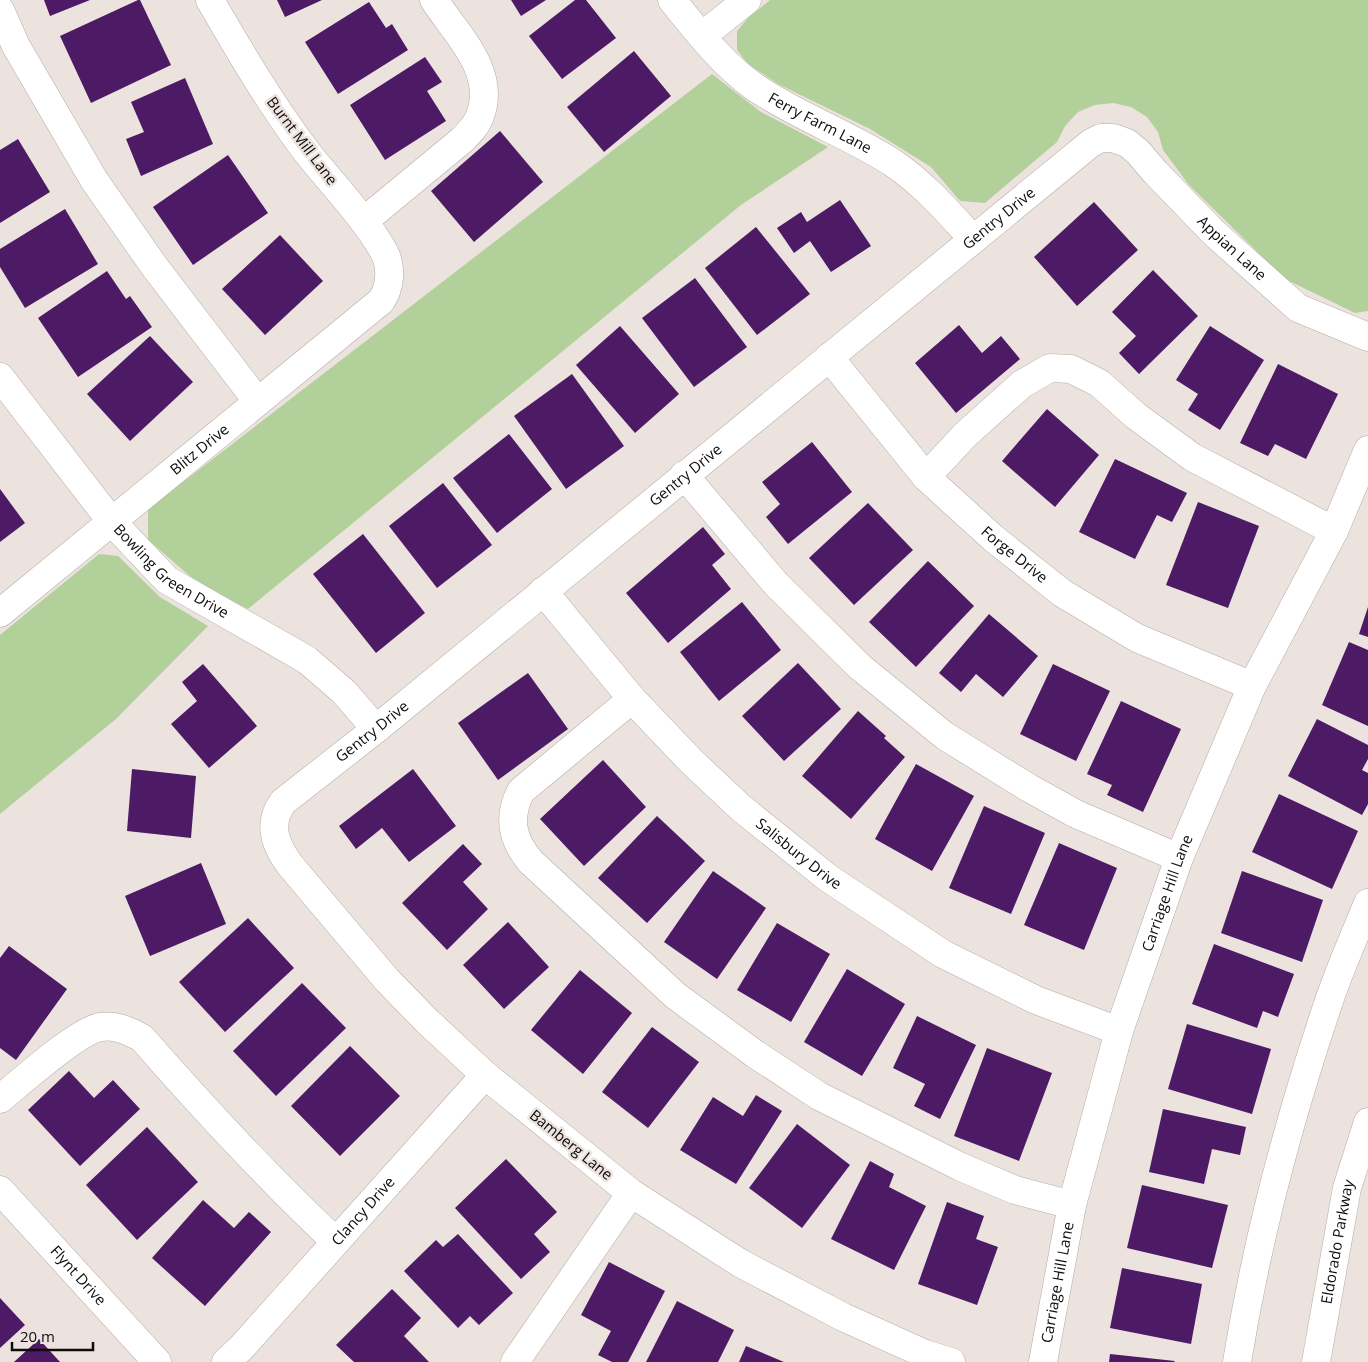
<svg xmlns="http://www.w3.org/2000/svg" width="1368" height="1362" font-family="'Open Sans',sans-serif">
<rect width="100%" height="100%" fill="#ece3df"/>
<g fill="#b2d19a">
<path d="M 770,0 L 1368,0 L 1368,311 L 1355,313 L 1285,279 L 1189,185 L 1163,150 L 1158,132 L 1147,117 L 1131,107 L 1113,103 L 1095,105 L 1078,112 L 1065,126 L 1057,142 L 985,203 L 960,201 L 931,167 L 870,129 L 778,84 L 748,64 L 737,50 L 737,31 L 748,18 Z"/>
<path d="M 712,74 L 761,112 L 828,147 L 741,205 L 248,609 L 198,583 L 148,540 L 148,509 Z"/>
<path d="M 99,554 L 118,556 L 160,597 L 208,626 L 116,719 L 0,814 L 0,635 Z"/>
</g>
<g fill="#4d1a65">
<path d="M 44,0 L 90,0 L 50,16 Z"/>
<path d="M 138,0 L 140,0 L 171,65 L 91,103 L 60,36 Z"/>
<path d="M 277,0 L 322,0 L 285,17 Z"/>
<path d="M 511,0 L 546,0 L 521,16 Z"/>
<path d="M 575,0 L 586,0 L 616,38 L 562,79 L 529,36 Z"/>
<path d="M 369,2 L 386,28 L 392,24 L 408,50 L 338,94 L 305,42 Z"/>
<path d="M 634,51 L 671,96 L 604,152 L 567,107 Z"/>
<path d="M 425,57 L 442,82 L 427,91 L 446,121 L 385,160 L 350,105 Z"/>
<path d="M 185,78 L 213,144 L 141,176 L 126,139 L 144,132 L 131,102 Z"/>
<path d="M 500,131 L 543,182 L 474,242 L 431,191 Z"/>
<path d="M 18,139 L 50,192 L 0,223 L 0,150 Z"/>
<path d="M 228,155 L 268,213 L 193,265 L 153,207 Z"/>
<path d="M 840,200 L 871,246 L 831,272 L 810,241 L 794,253 L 777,228 L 801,212 L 807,222 Z"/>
<path d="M 1094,202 L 1138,250 L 1077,306 L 1034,257 Z"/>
<path d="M 65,209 L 98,264 L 25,308 L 0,267 L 0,249 Z"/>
<path d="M 756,227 L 810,294 L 757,335 L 705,268 Z"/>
<path d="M 280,235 L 323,281 L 265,335 L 222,289 Z"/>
<path d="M 1153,270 L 1198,316 L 1139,374 L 1119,353 L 1136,336 L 1112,312 Z"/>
<path d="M 107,271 L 126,299 L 130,296 L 152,327 L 78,377 L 38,318 Z"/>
<path d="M 695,278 L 747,347 L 694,387 L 642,318 Z"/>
<path d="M 959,325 L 982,353 L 1001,336 L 1020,359 L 956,413 L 915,363 Z"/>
<path d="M 620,326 L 679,394 L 635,433 L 576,365 Z"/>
<path d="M 1210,326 L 1264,360 L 1220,430 L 1188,410 L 1198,394 L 1176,380 Z"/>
<path d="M 150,336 L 193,382 L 130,441 L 87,394 Z"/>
<path d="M 1278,364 L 1338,394 L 1306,459 L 1275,444 L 1268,456 L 1240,443 Z"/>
<path d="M 572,374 L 624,446 L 566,489 L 514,416 Z"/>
<path d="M 1047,409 L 1099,455 L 1055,507 L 1002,461 Z"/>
<path d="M 509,434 L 552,489 L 497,533 L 453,478 Z"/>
<path d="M 812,442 L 852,492 L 788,544 L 766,517 L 780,504 L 762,482 Z"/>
<path d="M 1115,459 L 1187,493 L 1172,522 L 1157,515 L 1135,559 L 1079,532 Z"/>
<path d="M 443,483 L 492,545 L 437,588 L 389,526 Z"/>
<path d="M 0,489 L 25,523 L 0,542 Z"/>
<path d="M 1198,502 L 1259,526 L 1228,608 L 1166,585 Z"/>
<path d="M 868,503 L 913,550 L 854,605 L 809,558 Z"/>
<path d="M 703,527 L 725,554 L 712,565 L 731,589 L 668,643 L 626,593 Z"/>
<path d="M 363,534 L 425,613 L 376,653 L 313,574 Z"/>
<path d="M 928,561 L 974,606 L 916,667 L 869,622 Z"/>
<path d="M 742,602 L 781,650 L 719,701 L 680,652 Z"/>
<path d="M 1368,607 L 1368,637 L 1359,634 Z"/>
<path d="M 989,614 L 1038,656 L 1003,697 L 976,674 L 961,692 L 939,673 Z"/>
<path d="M 1349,642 L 1368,650 L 1368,726 L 1322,705 Z"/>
<path d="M 798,663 L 841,709 L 784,761 L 742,716 Z"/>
<path d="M 203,664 L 257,726 L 209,768 L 171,724 L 197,701 L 182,682 Z"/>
<path d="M 1053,664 L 1110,691 L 1076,761 L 1020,734 Z"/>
<path d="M 528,673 L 568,729 L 498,780 L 458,723 Z"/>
<path d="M 1121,701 L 1181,729 L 1143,812 L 1107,795 L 1112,785 L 1087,774 Z"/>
<path d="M 858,711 L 886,736 L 884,738 L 905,757 L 851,819 L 802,776 Z"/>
<path d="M 1317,719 L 1368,745 L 1368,759 L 1362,770 L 1368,773 L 1368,804 L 1362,815 L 1288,776 Z"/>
<path d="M 603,760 L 646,807 L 584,866 L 540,819 Z"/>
<path d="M 916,764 L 974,796 L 932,871 L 875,839 Z"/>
<path d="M 132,769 L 196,776 L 191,838 L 127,831 Z"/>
<path d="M 413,769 L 456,826 L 409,862 L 382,828 L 356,849 L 339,826 Z"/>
<path d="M 1279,794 L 1358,831 L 1332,889 L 1252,852 Z"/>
<path d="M 984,806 L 1045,833 L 1011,914 L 949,888 Z"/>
<path d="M 657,816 L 705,861 L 647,923 L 598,878 Z"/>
<path d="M 1059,843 L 1117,868 L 1084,950 L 1024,925 Z"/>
<path d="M 463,844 L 482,864 L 463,882 L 488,909 L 447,950 L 402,903 Z"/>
<path d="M 201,863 L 226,924 L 150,956 L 125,896 Z"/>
<path d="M 713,871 L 766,908 L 717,979 L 664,942 Z"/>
<path d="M 1242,871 L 1323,900 L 1302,962 L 1221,933 Z"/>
<path d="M 248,918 L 294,968 L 225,1032 L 179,982 Z"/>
<path d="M 508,922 L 549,967 L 504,1009 L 463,965 Z"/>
<path d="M 777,923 L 830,954 L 791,1022 L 737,990 Z"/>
<path d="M 1214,944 L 1294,974 L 1278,1017 L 1263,1011 L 1257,1028 L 1192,1004 Z"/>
<path d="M 9,946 L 67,989 L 16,1060 L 0,1048 L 0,958 Z"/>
<path d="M 847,969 L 905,1004 L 862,1076 L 804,1042 Z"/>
<path d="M 580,970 L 632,1013 L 583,1074 L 531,1030 Z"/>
<path d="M 302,983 L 346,1028 L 276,1096 L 233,1051 Z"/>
<path d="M 917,1016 L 976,1045 L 940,1119 L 914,1106 L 925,1084 L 893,1068 Z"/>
<path d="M 1187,1024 L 1271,1049 L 1252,1114 L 1168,1089 Z"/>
<path d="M 652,1027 L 699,1062 L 648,1128 L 602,1092 Z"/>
<path d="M 350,1046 L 400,1096 L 340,1156 L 291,1106 Z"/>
<path d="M 987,1048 L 1052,1073 L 1019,1161 L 954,1136 Z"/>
<path d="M 69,1071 L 94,1098 L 113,1080 L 140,1109 L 80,1166 L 28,1110 Z"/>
<path d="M 756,1095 L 782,1111 L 736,1184 L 680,1150 L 713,1097 L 743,1116 Z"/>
<path d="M 1163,1109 L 1246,1127 L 1240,1155 L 1212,1149 L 1204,1184 L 1149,1172 Z"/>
<path d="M 797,1124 L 850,1165 L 802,1228 L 749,1188 Z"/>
<path d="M 147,1127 L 198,1182 L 137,1240 L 86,1185 Z"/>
<path d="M 506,1159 L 557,1212 L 534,1234 L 550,1252 L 521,1279 L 455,1208 Z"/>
<path d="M 870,1161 L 894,1174 L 889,1187 L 926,1206 L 894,1270 L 831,1239 Z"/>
<path d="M 1142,1185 L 1228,1205 L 1212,1268 L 1127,1248 Z"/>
<path d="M 203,1200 L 234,1228 L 249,1212 L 271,1232 L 205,1306 L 152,1258 Z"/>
<path d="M 947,1202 L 984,1216 L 976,1239 L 998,1247 L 977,1305 L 918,1284 Z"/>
<path d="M 458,1234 L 513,1293 L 479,1325 L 470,1316 L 458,1328 L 404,1271 L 436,1240 L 443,1247 Z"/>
<path d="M 609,1262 L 665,1291 L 628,1362 L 612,1362 L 598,1355 L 611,1331 L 581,1315 Z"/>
<path d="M 1122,1268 L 1202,1284 L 1191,1344 L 1110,1328 Z"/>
<path d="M 392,1289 L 421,1318 L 404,1336 L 429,1362 L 354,1362 L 336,1345 Z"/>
<path d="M 0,1298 L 25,1325 L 0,1348 Z"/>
<path d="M 677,1301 L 734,1330 L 718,1362 L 646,1362 Z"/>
<path d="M 39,1339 L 60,1362 L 14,1362 Z"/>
<path d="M 746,1346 L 784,1362 L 739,1362 Z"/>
<path d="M 1110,1354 L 1175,1361 L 1174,1362 L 1109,1362 Z"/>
</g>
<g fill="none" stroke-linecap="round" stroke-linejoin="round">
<g stroke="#b4aba7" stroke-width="29">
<g id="minor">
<path id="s1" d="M 672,0 C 697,31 723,65 756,88 C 799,117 850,135 893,163 C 924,184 948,212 973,239"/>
<path d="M 0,10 L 16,46 L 94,180 L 154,266 L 258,402"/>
<path d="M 702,36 L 747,0"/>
<path d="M 364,221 L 462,140 C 469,133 477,125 480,116 C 497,71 456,34 434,0"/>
<path id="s2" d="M 829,357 L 926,477 L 993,538 L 1062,593 L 1137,638 L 1252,686"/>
<path id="s3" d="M 0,377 L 111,521 L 167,580 L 307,660 L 344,692 L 376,729"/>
<path d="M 684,475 L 776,584 L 860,667 L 945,736 L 1029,788 L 1076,814 L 1179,858"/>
<path d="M 926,477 L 965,435 L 1022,384 L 1050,368 L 1071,369 L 1099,383 L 1136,416 L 1192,457 L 1334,531"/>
<path id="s4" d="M 543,591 L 632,699 L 690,760 L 741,808 L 828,878 L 943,954 L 1036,1000 L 1119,1031"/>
<path id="s5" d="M 0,613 L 381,301 C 390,288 392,268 385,254 C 382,247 377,241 373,234 C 353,205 328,179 306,151 C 270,103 240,52 210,0"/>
<path d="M 632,699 L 521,791 C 507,818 512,840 531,862 L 676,996 L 755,1054 L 819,1096 L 961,1167 L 1015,1190 L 1072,1205"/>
<path d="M 0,1099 C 21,1082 78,1030 101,1027 C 117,1025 129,1031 142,1038 C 204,1109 267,1177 336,1242"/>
<path id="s6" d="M 0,1190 L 157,1362"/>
<path id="s7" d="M 226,1362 L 241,1348 L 485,1075"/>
<path d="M 515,1362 L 631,1193"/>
<path id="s8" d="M 951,1362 L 925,1354 L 843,1317 L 740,1263 L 631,1193 L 485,1075 L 427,1021 L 387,980 L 290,865 C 275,845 267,824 283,802 L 376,729 L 1091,143 L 1101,138 L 1113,138 L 1127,143 L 1138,152 L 1155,172 L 1214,233 L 1298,308 L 1368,337"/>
<path id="s9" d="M 1043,1362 L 1072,1205 L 1119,1031 L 1179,858 L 1252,686 L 1334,531 L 1368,450"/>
<path d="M 1237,1362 C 1257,1239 1289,1119 1329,1001 C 1340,968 1355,935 1368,903"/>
</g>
</g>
<g stroke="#b4aba7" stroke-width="29">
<g id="major">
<path id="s10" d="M 1316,1362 L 1347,1188 L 1368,1122"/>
</g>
</g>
<use href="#minor" stroke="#fff" stroke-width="28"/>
<use href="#major" stroke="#fff" stroke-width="28"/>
</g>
<g text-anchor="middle" stroke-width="5" stroke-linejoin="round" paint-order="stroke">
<g font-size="15" fill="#0f0c0b" stroke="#ece3df">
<text dy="5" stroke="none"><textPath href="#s1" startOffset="195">Ferry Farm Lane</textPath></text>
<text transform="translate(302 141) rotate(53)" y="5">Burnt Mill Lane</text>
<text dy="5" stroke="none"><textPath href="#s8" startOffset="1830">Gentry Drive</textPath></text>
<text dy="5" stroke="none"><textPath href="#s8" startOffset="2136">Appian Lane</textPath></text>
<text dy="5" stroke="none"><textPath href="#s5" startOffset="258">Blitz Drive</textPath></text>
<text dy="5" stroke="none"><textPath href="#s8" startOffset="1425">Gentry Drive</textPath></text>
<text dy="5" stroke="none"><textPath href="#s2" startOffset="272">Forge Drive</textPath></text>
<text dy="5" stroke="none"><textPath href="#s3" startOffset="261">Bowling Green Drive</textPath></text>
<text dy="5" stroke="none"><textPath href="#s8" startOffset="1020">Gentry Drive</textPath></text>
<text dy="5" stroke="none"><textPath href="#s4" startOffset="368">Salisbury Drive</textPath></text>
<text dy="5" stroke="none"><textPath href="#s9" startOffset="486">Carriage Hill Lane</textPath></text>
<text transform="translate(571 1145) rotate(39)" y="5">Bamberg Lane</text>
<text dy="5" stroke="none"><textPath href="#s7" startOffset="204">Clancy Drive</textPath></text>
<text dy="5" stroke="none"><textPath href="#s10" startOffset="122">Eldorado Parkway</textPath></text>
<text dy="5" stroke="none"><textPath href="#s6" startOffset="116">Flynt Drive</textPath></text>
<text dy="5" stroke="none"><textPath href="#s9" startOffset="81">Carriage Hill Lane</textPath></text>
</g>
</g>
<path d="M12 1342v8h81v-8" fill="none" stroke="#0f0c0b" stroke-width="2.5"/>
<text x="20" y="1342" font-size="15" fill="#0f0c0b" stroke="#ece3df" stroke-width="4" paint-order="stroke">20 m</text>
</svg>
